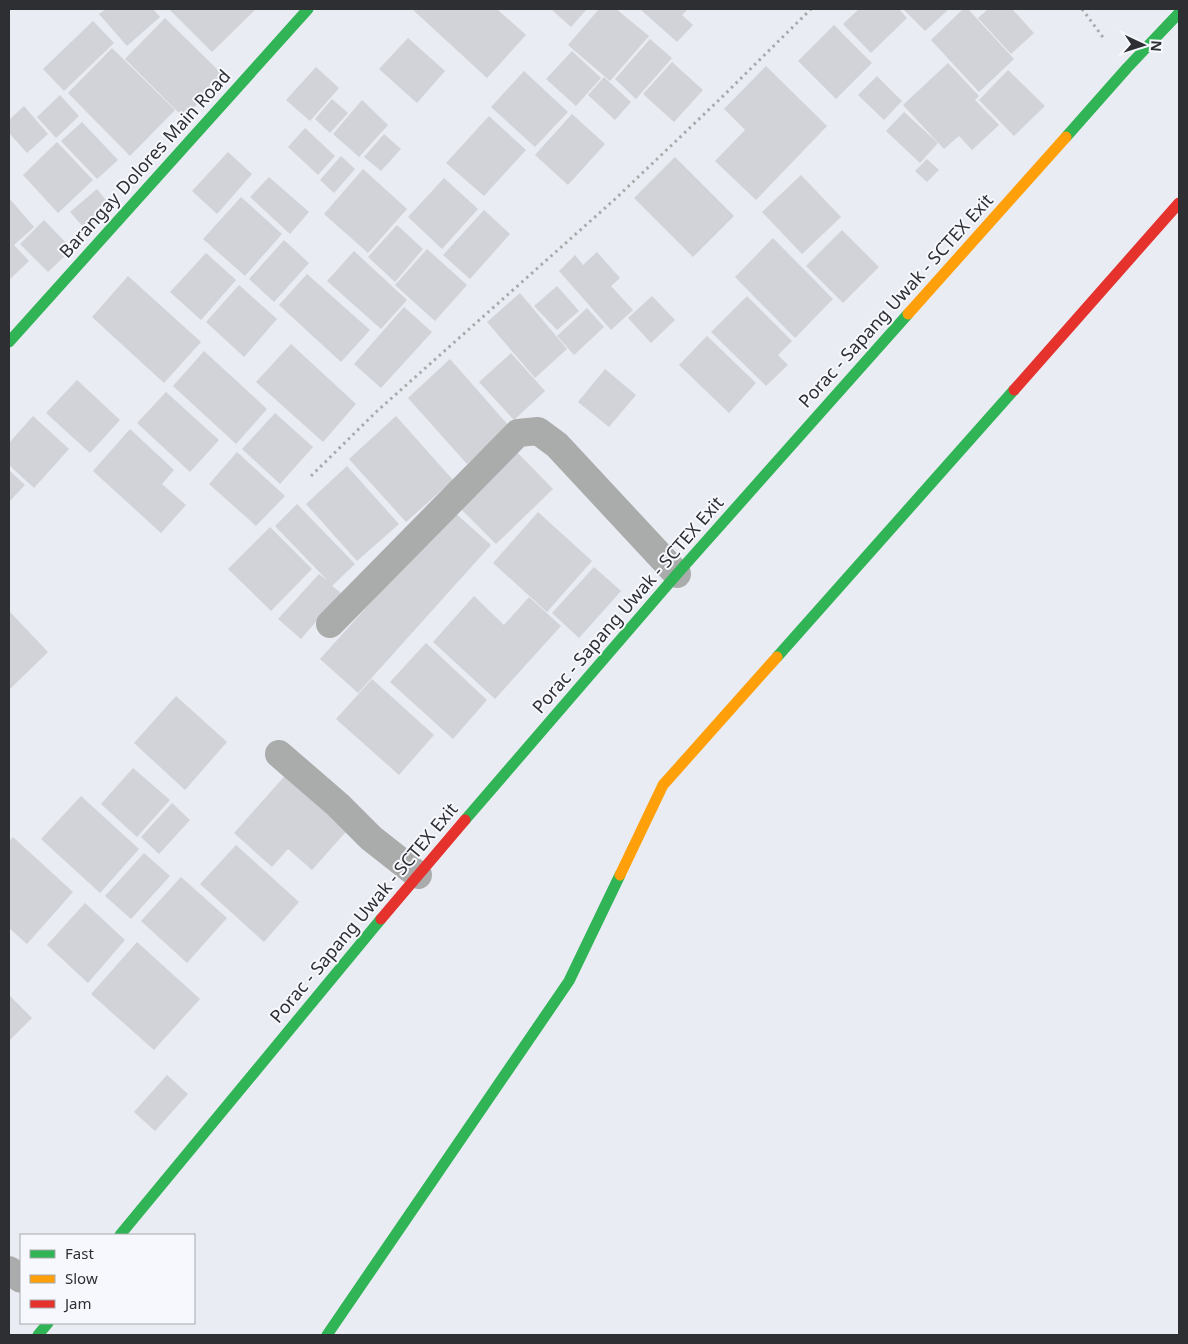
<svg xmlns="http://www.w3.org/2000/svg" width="1188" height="1344" font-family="'Noto Sans',sans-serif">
<rect width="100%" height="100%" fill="#e9ecf3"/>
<g fill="#d1d3d8">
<path d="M 106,9 L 153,9 L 160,17 L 127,46 L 99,14 Z"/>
<path d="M 169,9 L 256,9 L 212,52 Z"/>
<path d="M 412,9 L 497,9 L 526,35 L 487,78 Z"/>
<path d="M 551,9 L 587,9 L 571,27 Z"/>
<path d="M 599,9 L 616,9 L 649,36 L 610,81 L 568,45 Z"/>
<path d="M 640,9 L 688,9 L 682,15 L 693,25 L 677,42 Z"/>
<path d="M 859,9 L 899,9 L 907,18 L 871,53 L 843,24 Z"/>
<path d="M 903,9 L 949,9 L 925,31 Z"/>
<path d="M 963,9 L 968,9 L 1014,59 L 979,92 L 931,40 Z"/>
<path d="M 988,9 L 1012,9 L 1034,33 L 1011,54 L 978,18 Z"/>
<path d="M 165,18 L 224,76 L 184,118 L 125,59 Z"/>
<path d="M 93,21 L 114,43 L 64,91 L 43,69 Z"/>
<path d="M 834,25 L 872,63 L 836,99 L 798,61 Z"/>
<path d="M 408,38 L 445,71 L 417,103 L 379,69 Z"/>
<path d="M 650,39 L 672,58 L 636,99 L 615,79 Z"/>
<path d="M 112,48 L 175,110 L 130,156 L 68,93 Z"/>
<path d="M 572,51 L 601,78 L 576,106 L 546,79 Z"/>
<path d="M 672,62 L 703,90 L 674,122 L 643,94 Z"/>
<path d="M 948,63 L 979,96 L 975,100 L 999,125 L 972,150 L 959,136 L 944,149 L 903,105 Z"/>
<path d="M 766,66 L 827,126 L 756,200 L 715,161 L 745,130 L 724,109 Z"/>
<path d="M 316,67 L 339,88 L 310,121 L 286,100 Z"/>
<path d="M 1008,70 L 1045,106 L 1014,136 L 979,100 Z"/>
<path d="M 524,71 L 568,112 L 535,147 L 491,107 Z"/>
<path d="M 877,76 L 902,101 L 884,120 L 858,95 Z"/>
<path d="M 604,77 L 631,102 L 615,120 L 588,95 Z"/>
<path d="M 60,95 L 79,116 L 56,138 L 37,117 Z"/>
<path d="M 332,99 L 348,113 L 330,133 L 315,119 Z"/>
<path d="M 362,100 L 388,125 L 359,157 L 333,134 Z"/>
<path d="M 24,106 L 48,134 L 27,153 L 9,133 L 9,120 Z"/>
<path d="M 904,112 L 938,143 L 920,163 L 886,131 Z"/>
<path d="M 572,114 L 605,144 L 568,185 L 535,155 Z"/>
<path d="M 489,116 L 526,150 L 484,196 L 446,163 Z"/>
<path d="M 82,122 L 118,160 L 97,179 L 61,141 Z"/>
<path d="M 305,128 L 335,156 L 318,175 L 288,147 Z"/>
<path d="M 384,134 L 401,149 L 381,171 L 364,157 Z"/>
<path d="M 57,142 L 93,180 L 58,213 L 23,175 Z"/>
<path d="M 228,152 L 252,174 L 217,214 L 192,191 Z"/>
<path d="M 341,156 L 355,169 L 334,193 L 320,180 Z"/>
<path d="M 675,157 L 734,216 L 693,257 L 634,198 Z"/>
<path d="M 927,159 L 939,170 L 927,182 L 915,171 Z"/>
<path d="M 363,169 L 407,209 L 368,253 L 324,214 Z"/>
<path d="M 801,175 L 841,217 L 802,254 L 762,212 Z"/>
<path d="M 269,177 L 309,212 L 290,234 L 250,197 Z"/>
<path d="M 444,178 L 478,209 L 442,249 L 408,217 Z"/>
<path d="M 97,189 L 112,208 L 86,230 L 70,212 Z"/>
<path d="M 241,197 L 282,234 L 245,276 L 203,239 Z"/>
<path d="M 9,198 L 34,227 L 14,245 L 29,261 L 9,280 Z"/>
<path d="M 484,210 L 510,234 L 470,279 L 443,255 Z"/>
<path d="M 44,220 L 72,249 L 48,272 L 20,244 Z"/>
<path d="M 397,225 L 423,249 L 395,282 L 368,257 Z"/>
<path d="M 842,230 L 879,267 L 843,303 L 806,266 Z"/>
<path d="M 773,238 L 833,299 L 795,338 L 735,277 Z"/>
<path d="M 284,240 L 309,263 L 274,302 L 249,279 Z"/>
<path d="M 427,249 L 467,285 L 435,321 L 395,285 Z"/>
<path d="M 354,251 L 407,300 L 381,329 L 327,281 Z"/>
<path d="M 597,252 L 620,278 L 611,286 L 633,310 L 611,330 L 559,271 L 575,255 L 583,265 Z"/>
<path d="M 206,253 L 236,280 L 201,320 L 170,292 Z"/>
<path d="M 307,274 L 370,330 L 341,362 L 279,305 Z"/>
<path d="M 128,276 L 201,342 L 164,383 L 92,317 Z"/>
<path d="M 239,285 L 277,319 L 244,357 L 206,322 Z"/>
<path d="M 557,286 L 579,311 L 557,330 L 534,306 Z"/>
<path d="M 520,293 L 567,349 L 535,378 L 487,322 Z"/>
<path d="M 652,296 L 675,320 L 651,343 L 628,318 Z"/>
<path d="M 747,296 L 792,341 L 778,355 L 788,365 L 766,386 L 711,332 Z"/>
<path d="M 404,307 L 432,332 L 381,388 L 354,364 Z"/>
<path d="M 587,308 L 604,327 L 574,355 L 557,336 Z"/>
<path d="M 707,336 L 756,383 L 729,413 L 679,365 Z"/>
<path d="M 291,344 L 356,404 L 323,442 L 256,382 Z"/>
<path d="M 204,351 L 267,409 L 236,444 L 173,386 Z"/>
<path d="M 511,353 L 545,391 L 514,420 L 479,382 Z"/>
<path d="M 450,359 L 509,426 L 467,464 L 408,398 Z"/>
<path d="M 605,369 L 636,395 L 609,427 L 578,402 Z"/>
<path d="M 77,380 L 120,420 L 90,453 L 46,413 Z"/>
<path d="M 166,392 L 219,440 L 190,472 L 137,423 Z"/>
<path d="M 275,413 L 313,447 L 280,484 L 242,449 Z"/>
<path d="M 33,416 L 69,449 L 34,488 L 9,465 L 9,443 Z"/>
<path d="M 396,416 L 453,480 L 406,522 L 349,459 Z"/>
<path d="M 130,429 L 174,470 L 162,484 L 186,505 L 161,533 L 93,471 Z"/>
<path d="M 513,448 L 553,489 L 496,544 L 456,504 Z"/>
<path d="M 237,452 L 285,496 L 256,526 L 209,484 Z"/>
<path d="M 347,466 L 399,524 L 357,561 L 306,504 Z"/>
<path d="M 9,470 L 25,485 L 9,502 Z"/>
<path d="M 297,504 L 355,564 L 332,586 L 341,593 L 301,639 L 278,619 L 319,574 L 328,581 L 275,526 Z"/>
<path d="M 453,511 L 491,545 L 358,693 L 320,659 Z"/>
<path d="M 538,512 L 592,561 L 547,612 L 493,563 Z"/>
<path d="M 270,527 L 312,569 L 271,611 L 228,569 Z"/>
<path d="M 594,567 L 621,591 L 579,638 L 552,613 Z"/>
<path d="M 474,596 L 504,625 L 529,597 L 561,626 L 495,699 L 433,642 Z"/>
<path d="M 10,612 L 48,652 L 9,690 L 9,614 Z"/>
<path d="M 426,643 L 487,700 L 453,739 L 390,682 Z"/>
<path d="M 372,679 L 434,735 L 399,775 L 336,719 Z"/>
<path d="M 176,696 L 227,742 L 185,790 L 134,743 Z"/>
<path d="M 133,768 L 170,800 L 137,837 L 101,804 Z"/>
<path d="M 290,770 L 351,826 L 312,870 L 288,849 L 272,867 L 234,833 Z"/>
<path d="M 81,796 L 139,849 L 100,893 L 41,839 Z"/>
<path d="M 172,803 L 190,820 L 159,854 L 141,837 Z"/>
<path d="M 13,837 L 73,892 L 27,944 L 9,928 L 9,842 Z"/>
<path d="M 236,845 L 299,902 L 264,942 L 200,884 Z"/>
<path d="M 144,853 L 170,876 L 131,919 L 105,896 Z"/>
<path d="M 181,877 L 227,918 L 187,963 L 141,921 Z"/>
<path d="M 85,903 L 125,940 L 88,983 L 47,945 Z"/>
<path d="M 137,942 L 200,999 L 154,1050 L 91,994 Z"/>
<path d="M 9,995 L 32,1018 L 9,1041 Z"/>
<path d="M 167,1075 L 188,1094 L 155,1131 L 134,1112 Z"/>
</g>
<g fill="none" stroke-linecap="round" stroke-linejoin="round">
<g stroke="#a9aaab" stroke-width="3" stroke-dasharray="2.5 4" stroke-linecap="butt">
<path d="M 1082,9 L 1105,40"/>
<path d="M 311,476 L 376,412 L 614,200 L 719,100 L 811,9"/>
</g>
<g stroke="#aaabab" stroke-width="28">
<path d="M 330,624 L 518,433 L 538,431 L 557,445 L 677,574"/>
<path d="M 279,754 L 338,805 L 371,838 L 418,875"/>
<path d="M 9,1270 L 21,1279"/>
</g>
<g stroke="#30b455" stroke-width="11">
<path d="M 1066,137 L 1127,68 L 1179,13"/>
<path d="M 9,342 L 308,9"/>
<path d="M 777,657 L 1014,390"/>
<path d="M 465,820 L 677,574 L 908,314"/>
<path d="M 120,1235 L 381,919"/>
<path d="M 38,1335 L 48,1323"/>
<path d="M 327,1335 L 569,981 L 620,875"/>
</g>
<g stroke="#ff9f0a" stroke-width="11">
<path d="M 908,314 L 1066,137"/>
<path d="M 620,875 L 663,785 L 777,657"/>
</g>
<g stroke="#e5322d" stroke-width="11">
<path d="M 1014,390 L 1179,203"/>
<path d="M 381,919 L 465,820"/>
</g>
</g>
<g text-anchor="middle" stroke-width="4" stroke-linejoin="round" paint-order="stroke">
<g font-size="18" fill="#2d2f33" stroke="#f6f8fd">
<text transform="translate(145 164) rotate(-48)" y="6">Barangay Dolores Main Road</text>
<text transform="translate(896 301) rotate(-48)" y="6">Porac - Sapang Uwak - SCTEX Exit</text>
<text transform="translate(628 605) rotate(-49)" y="6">Porac - Sapang Uwak - SCTEX Exit</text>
<text transform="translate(364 913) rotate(-50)" y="6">Porac - Sapang Uwak - SCTEX Exit</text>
</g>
</g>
<rect width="1188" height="1344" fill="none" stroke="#2d2f33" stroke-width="20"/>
<rect x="20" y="1234" width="175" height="90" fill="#f6f8fd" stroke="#a6a8ac"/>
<rect x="30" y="1250" width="25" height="8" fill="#30b455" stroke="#a6a8ac"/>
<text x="65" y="1259" font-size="15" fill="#2d2f33">Fast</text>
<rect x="30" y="1275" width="25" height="8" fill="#ff9f0a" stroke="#a6a8ac"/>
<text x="65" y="1284" font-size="15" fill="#2d2f33">Slow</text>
<rect x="30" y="1300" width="25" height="8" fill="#e5322d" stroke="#a6a8ac"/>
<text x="65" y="1309" font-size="15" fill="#2d2f33">Jam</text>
<g transform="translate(1143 45) rotate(94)" stroke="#f6f8fd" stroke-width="4" paint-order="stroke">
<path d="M0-4L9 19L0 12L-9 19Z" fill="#2d2f33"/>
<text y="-8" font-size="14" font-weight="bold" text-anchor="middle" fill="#2d2f33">N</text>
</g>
</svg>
